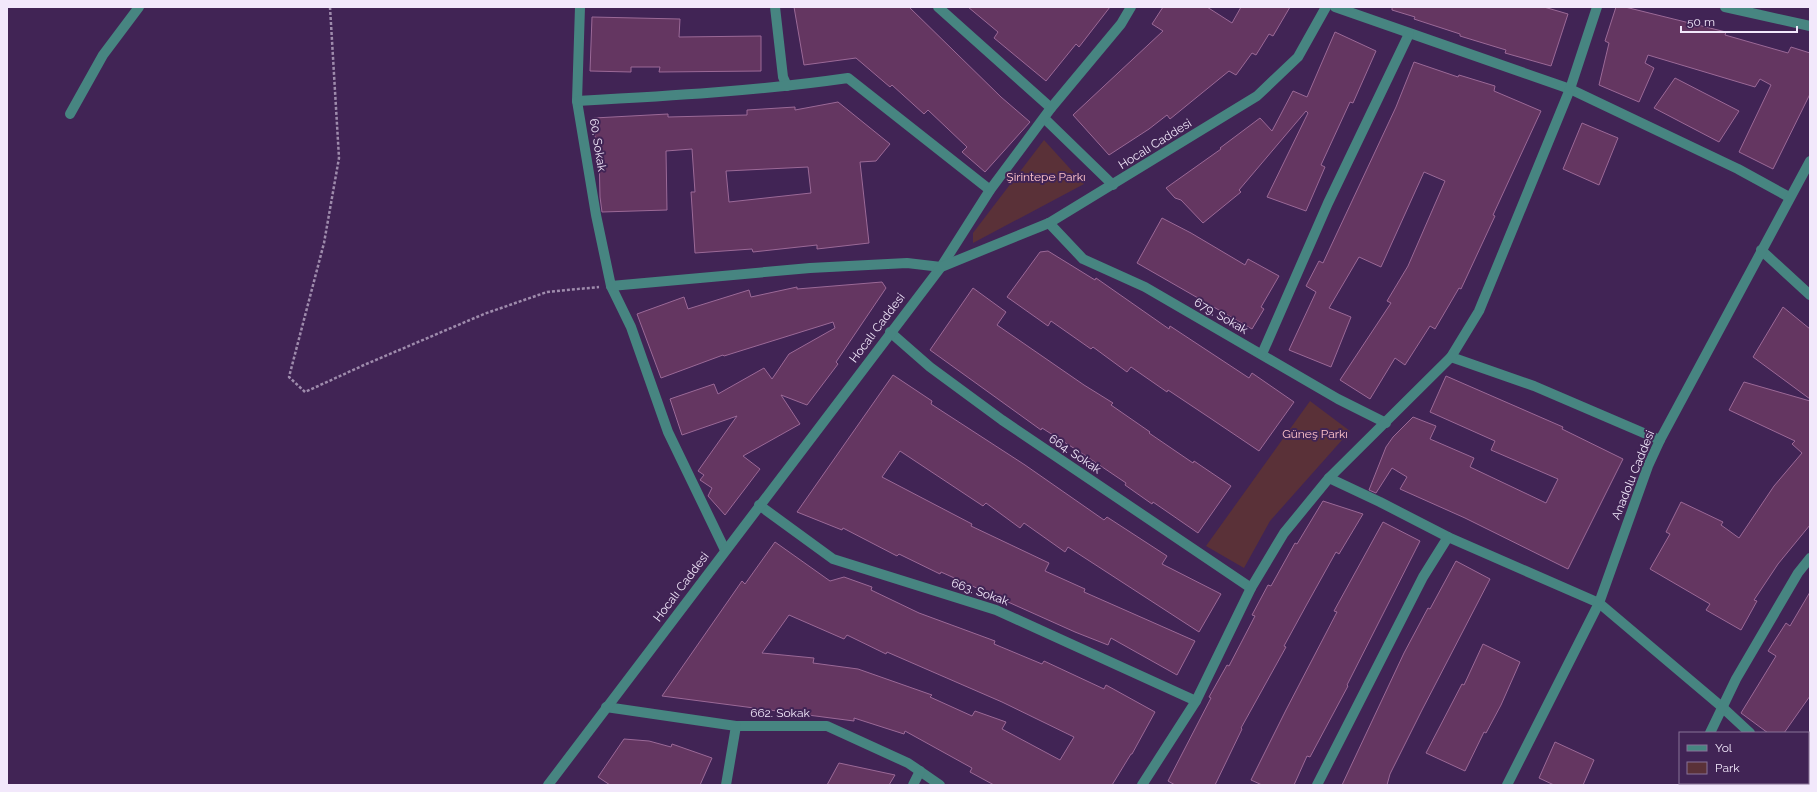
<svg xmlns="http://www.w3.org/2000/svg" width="1817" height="792" font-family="Raleway,sans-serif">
<rect width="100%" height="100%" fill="#412455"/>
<g fill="#5a3138">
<path d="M 1044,140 L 1084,184 L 973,243 L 973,233 Z"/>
<path d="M 1310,401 L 1350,431 L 1270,521 L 1244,568 L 1206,546 Z"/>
</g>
<g fill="#643661" stroke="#9b6997" fill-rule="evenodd">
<path d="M 794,7 L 909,7 L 1001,97 L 1030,122 L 985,172 L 962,152 L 967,147 L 928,110 L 924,114 L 892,85 L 890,87 L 856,58 L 804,65 Z"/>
<path d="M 968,7 L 1110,7 L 1079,47 L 1076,44 L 1046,81 L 994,38 L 998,32 Z"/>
<path d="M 1163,7 L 1207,7 L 1232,23 L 1241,7 L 1290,7 L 1273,36 L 1269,34 L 1256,55 L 1252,53 L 1236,75 L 1229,71 L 1170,119 L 1167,115 L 1149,129 L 1109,155 L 1073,115 L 1163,31 L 1152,24 Z"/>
<path d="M 1392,7 L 1544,7 L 1568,14 L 1551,66 L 1505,53 L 1506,50 L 1460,36 L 1460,34 L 1414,19 L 1415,17 L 1392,10 Z"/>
<path d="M 1616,7 L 1625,7 L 1726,32 L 1725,35 L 1788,53 L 1791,47 L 1810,53 L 1810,94 L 1773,169 L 1739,152 L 1771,85 L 1760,79 L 1755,87 L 1648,55 L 1645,63 L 1654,68 L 1639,102 L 1599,85 L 1609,43 L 1605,41 Z"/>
<path d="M 592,17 L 680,19 L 679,37 L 761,36 L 761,71 L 659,72 L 660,67 L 631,67 L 631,72 L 590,71 Z"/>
<path d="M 1335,32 L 1376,51 L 1353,103 L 1350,102 L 1321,165 L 1325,167 L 1306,211 L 1267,197 L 1308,113 L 1306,111 L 1239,190 L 1241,192 L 1203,223 L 1181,200 L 1175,198 L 1166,188 L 1221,149 L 1220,148 L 1260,118 L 1272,131 L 1293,91 L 1307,97 Z"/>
<path d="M 1414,62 L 1458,77 L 1459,75 L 1495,86 L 1494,91 L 1541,111 L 1493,215 L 1495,216 L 1461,289 L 1459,288 L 1435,329 L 1430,326 L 1405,365 L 1395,358 L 1370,399 L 1340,380 L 1391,303 L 1387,301 L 1408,266 L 1445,181 L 1424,172 L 1381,267 L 1359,257 L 1329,308 L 1351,317 L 1331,367 L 1289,350 L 1316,292 L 1306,286 L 1319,261 L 1323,263 L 1396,107 Z"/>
<path d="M 1675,78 L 1739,111 L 1719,142 L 1654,108 Z"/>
<path d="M 838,102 L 890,144 L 876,161 L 860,162 L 869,243 L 817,249 L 817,245 L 753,252 L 752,249 L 695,253 L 691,192 L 695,192 L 692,149 L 666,151 L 667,210 L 602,212 L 600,197 L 599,154 L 596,154 L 594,118 L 668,114 L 668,117 L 747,115 L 747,110 L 795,107 L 795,110 ZM 808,167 L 811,193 L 729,202 L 726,171 Z"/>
<path d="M 1582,123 L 1618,138 L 1599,185 L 1563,169 Z"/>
<path d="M 1162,218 L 1191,233 L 1245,265 L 1248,259 L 1279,276 L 1261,307 L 1264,309 L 1252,329 L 1137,263 Z"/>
<path d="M 1048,251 L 1095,280 L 1096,278 L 1169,329 L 1170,326 L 1249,378 L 1252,373 L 1294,402 L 1259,451 L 1210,418 L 1168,390 L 1167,392 L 1131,367 L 1127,372 L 1093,347 L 1091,349 L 1051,321 L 1048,326 L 1007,297 L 1040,252 Z"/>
<path d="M 882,282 L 886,288 L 836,362 L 838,364 L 807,405 L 781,395 L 800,424 L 743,456 L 760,469 L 725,515 L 708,496 L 712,488 L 700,480 L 704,475 L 698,471 L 737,416 L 682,435 L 670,399 L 714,384 L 718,394 L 764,368 L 772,379 L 789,354 L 835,328 L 833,322 L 724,356 L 723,355 L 661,378 L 637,314 L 684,297 L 688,309 L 749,290 L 751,297 L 797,287 L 797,289 Z"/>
<path d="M 973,288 L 1006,312 L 997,325 L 1084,385 L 1113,403 L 1111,405 L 1150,432 L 1149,433 L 1193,463 L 1194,461 L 1231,486 L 1198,533 L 1153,502 L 1152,504 L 1125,485 L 1126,483 L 1083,454 L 1042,428 L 1041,430 L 930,350 Z"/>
<path d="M 1783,307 L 1810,329 L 1810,399 L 1753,357 Z"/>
<path d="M 893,375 L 932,401 L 931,404 L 1025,465 L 1104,520 L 1107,517 L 1167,556 L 1162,564 L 1221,594 L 1199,632 L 1068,547 L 1065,552 L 1024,523 L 1020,528 L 986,503 L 983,506 L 900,451 L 882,477 L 972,524 L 971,526 L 1049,563 L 1045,571 L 1085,589 L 1084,592 L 1195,641 L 1177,675 L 1111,638 L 1108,645 L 1075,632 L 941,572 L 940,574 L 899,554 L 897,556 L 843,528 L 842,530 L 797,512 Z"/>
<path d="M 1446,376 L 1563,427 L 1562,429 L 1623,459 L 1568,569 L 1465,518 L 1400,489 L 1407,477 L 1392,468 L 1376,493 L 1369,490 L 1386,447 L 1393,437 L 1413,417 L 1436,426 L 1430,439 L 1474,458 L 1470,467 L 1546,503 L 1558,479 L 1491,450 L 1495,441 L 1430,412 Z"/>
<path d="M 1744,382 L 1810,401 L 1810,525 L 1778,564 L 1754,600 L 1757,601 L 1741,630 L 1706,610 L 1710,604 L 1650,569 L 1670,534 L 1666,532 L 1681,502 L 1723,522 L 1721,525 L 1739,538 L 1774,486 L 1802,453 L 1792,444 L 1795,441 L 1729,410 Z"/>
<path d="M 1323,501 L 1363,514 L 1339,554 L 1336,552 L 1307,604 L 1284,646 L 1286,647 L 1241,728 L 1242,729 L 1215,785 L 1175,785 L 1168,781 L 1211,698 L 1209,697 L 1227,665 L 1229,666 L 1255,616 L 1252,615 L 1268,585 L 1271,586 L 1295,543 L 1297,544 Z"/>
<path d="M 1383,522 L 1420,541 L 1347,685 L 1348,686 L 1310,757 L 1307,756 L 1294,785 L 1262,785 L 1251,780 L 1286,710 L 1337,612 L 1334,611 Z"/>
<path d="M 775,542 L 830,581 L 844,577 L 872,587 L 871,590 L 919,613 L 995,641 L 994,644 L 1042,664 L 1044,661 L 1104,689 L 1106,685 L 1155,712 L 1132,754 L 1131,754 L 1112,785 L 994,785 L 970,772 L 972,768 L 905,731 L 904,734 L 854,718 L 854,721 L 662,696 L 742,581 L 745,584 ZM 789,615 L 844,639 L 847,635 L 886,654 L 887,652 L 1002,702 L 1074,737 L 1060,760 L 1002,729 L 1006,722 L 975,711 L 972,716 L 930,697 L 932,695 L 858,669 L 813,663 L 814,658 L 762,653 Z"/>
<path d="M 1456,561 L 1490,579 L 1422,710 L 1390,774 L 1387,785 L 1342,785 L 1404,653 L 1428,608 L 1430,609 Z"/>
<path d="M 1810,592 L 1810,696 L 1784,733 L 1768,733 L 1741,713 L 1776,656 L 1768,651 L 1786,623 L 1790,626 Z"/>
<path d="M 1483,644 L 1520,662 L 1501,705 L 1486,733 L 1484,732 L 1465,771 L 1426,753 L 1462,684 L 1464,685 Z"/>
<path d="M 624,739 L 649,741 L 671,747 L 672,744 L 712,758 L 700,785 L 610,785 L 598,777 Z"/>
<path d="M 1555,742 L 1594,760 L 1583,785 L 1554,785 L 1539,778 Z"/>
<path d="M 839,763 L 895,775 L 889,785 L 827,785 Z"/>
</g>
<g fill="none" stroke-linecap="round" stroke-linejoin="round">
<path stroke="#9e8bac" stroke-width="2.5" stroke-dasharray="3 2" stroke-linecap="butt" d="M 330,7 L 339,158 L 324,243 L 289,377 L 305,392 L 364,365 L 484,314 L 547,292 L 599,287"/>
<g stroke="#478581" stroke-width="10">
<path d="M 580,7 L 577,101 L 596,215 L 611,286 L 631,327 L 668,432 L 725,550"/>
<path d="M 775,7 L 783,77 L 787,86"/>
<path d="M 938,7 L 1051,108"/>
<path d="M 1335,7 L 1570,89 L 1738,169 L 1789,197"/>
<path d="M 1725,7 L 1810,26"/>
<path d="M 577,101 C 668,96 758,91 848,78 L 990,190"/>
<path d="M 70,114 L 103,55 L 139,7"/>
<path d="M 1045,119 L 1113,185"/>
<path d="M 1049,223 L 1083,259 L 1145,287 L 1338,399 L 1386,423"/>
<path d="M 1761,250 L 1810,295"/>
<path d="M 611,286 L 810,268 L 907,263 L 941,267 L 990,190 L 1051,108 L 1121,24 L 1131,7"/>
<path d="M 890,332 L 930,367 L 1002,420 L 1251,588"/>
<path d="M 1262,354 L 1328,203 L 1409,34"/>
<path d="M 1451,357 L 1534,386 L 1660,440"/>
<path d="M 1329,478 L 1380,502 L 1448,537 L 1599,603 L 1722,707 L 1750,733"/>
<path d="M 759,505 L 833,559 L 996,610 L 1196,701"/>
<path d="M 606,707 L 736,726 L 827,726 L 908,763 L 940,785"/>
<path d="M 1710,733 L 1736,679 L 1798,573 L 1810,558"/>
<path d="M 1803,783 L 1805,785"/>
<path d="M 548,785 L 941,267 L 1049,223 L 1257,96 L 1298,57 L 1326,7"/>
<path d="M 726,785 L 736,726"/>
<path d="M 913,785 L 920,771"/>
<path d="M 1142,785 L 1196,701 L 1251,588 L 1284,533 L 1329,478 L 1451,357 L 1479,311 L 1570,89 L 1597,7"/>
<path d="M 1317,785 L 1423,577 L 1448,537"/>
<path d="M 1507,785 L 1599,603 L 1648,466 L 1660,440 L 1810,161"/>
<path d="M 1685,785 L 1686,783"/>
</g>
</g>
<g text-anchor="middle" stroke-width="4" stroke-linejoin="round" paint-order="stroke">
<g font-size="12" fill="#f2e8fb" stroke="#412455">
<text transform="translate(1155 144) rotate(-32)" y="4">Hocalı Caddesi</text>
<text transform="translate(598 145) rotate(81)" y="4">60. Sokak</text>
<text transform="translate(1221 316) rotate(30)" y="4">679. Sokak</text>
<text transform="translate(877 328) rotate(-53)" y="4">Hocalı Caddesi</text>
<text transform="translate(1075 454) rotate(34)" y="4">664. Sokak</text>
<text transform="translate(1633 475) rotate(-68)" y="4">Anadolu Caddesi</text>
<text transform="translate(681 587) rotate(-53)" y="4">Hocalı Caddesi</text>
<text transform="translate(980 592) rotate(19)" y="4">663. Sokak</text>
<text x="780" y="717">662. Sokak</text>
</g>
<g font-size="12" fill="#ffc4cc" stroke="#412455">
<text x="1046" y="181">Şirintepe Parkı</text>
<text x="1315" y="438">Güneş Parkı</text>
</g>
</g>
<rect width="1817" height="792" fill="none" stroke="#f2e8fb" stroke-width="16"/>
<rect x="1679" y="732" width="130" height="52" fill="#412455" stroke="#887297"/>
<rect x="1687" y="745" width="20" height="6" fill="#478581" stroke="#887297"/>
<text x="1715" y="752" font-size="12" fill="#f2e8fb">Yol</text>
<rect x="1687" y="762" width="20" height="12" fill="#5a3138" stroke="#887297"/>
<text x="1715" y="772" font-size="12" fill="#f2e8fb">Park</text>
<path d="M1681 26v6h116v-6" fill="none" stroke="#f2e8fb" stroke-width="2"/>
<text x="1687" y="26" font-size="12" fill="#f2e8fb" stroke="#412455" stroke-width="3" paint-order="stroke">50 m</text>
</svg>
